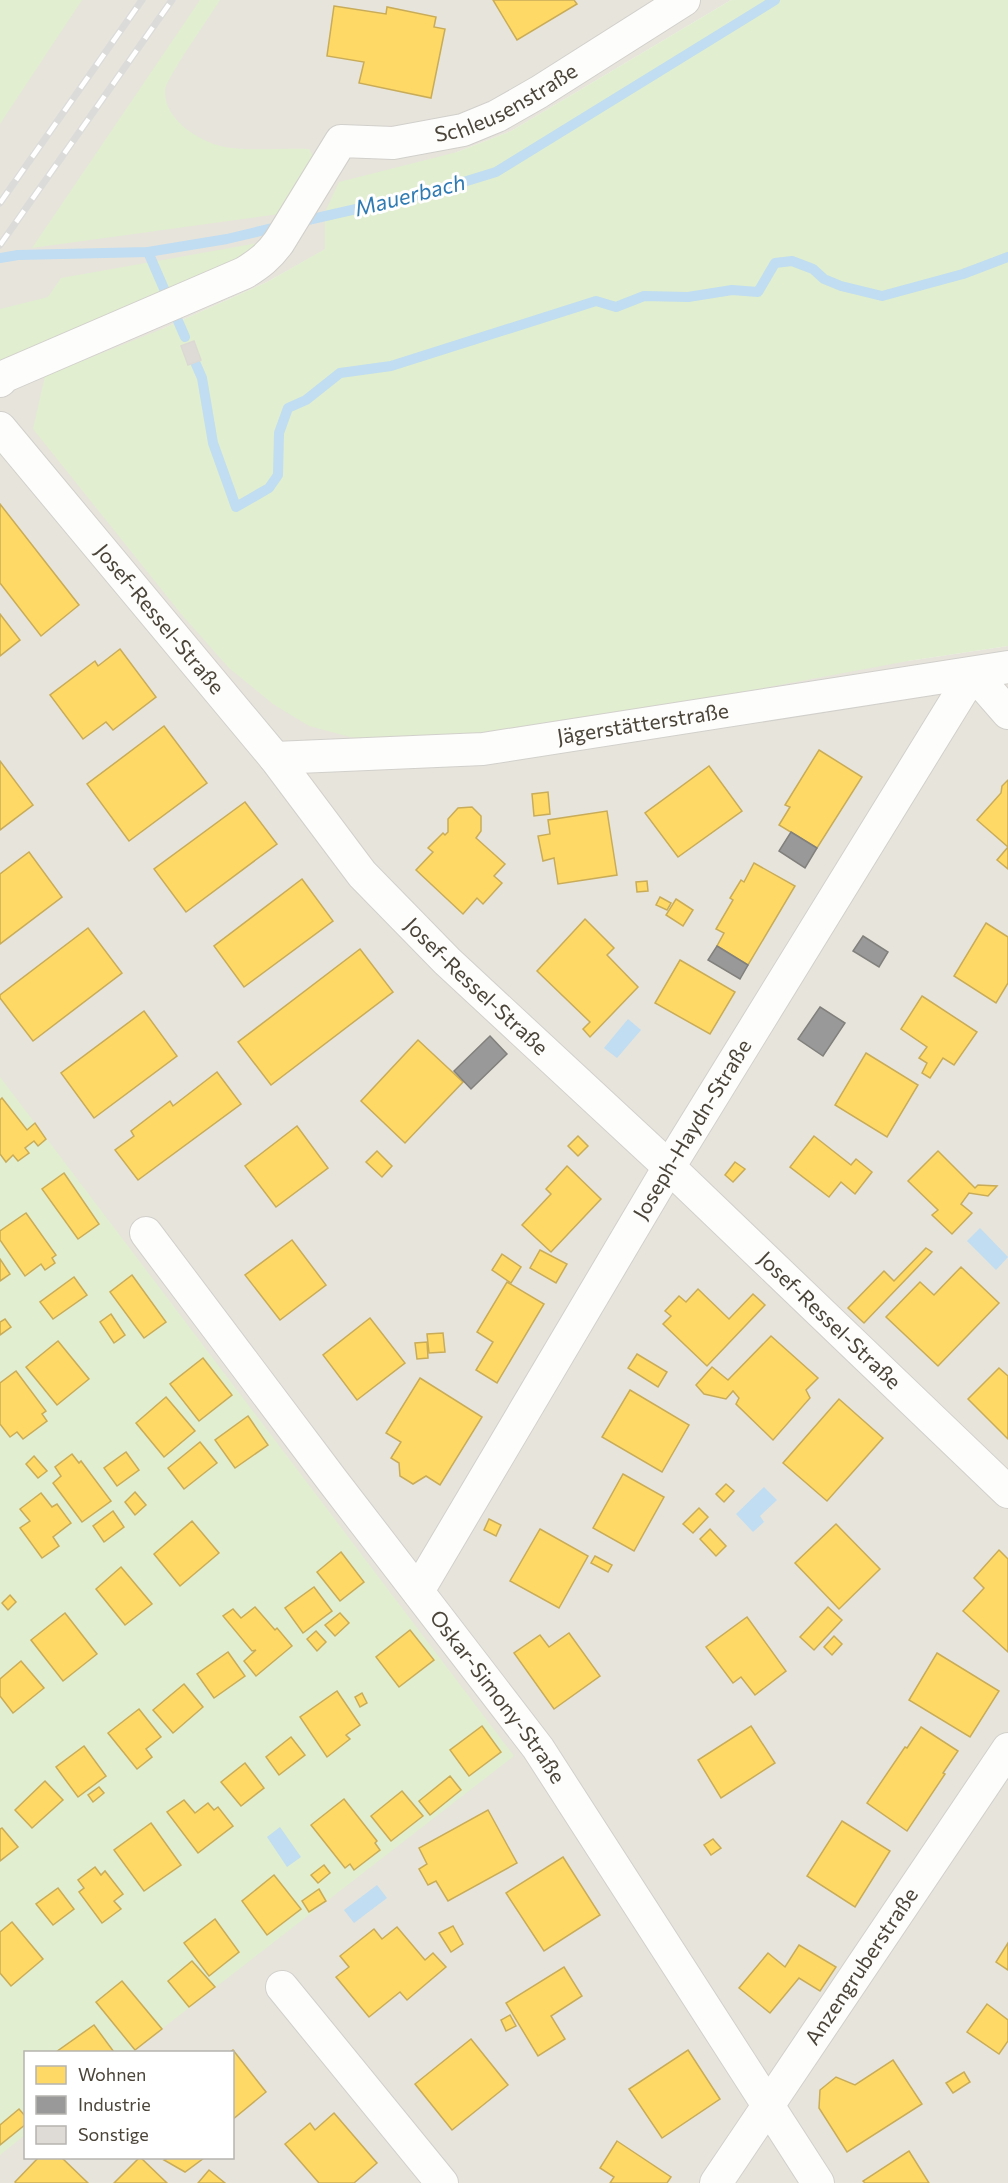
<svg xmlns="http://www.w3.org/2000/svg" width="1008" height="2183" font-family="Commissioner,sans-serif">
<rect width="100%" height="100%" fill="#f4f2ee"/>
<path fill="#e7e4dc" fill-rule="evenodd" d="M 0,0 L 731,0 L 511,131 L 457,152 L 325,212 L 326,249 L 267,282 L 162,329 L 908,661 L 1008,646 L 1008,2183 L 0,2183 ZM 26,2052 L 232,2052 L 232,2158 L 26,2158 Z"/>
<g fill="#e1eecf">
<path d="M 0,0 L 82,0 L 0,124 Z"/>
<path d="M 200,0 L 220,0 C 211,15 167,77 165,90 C 163,121 204,145 231,148 C 256,151 284,148 309,149 L 315,160 L 280,214 L 32,248 Z"/>
<path d="M 731,0 L 1008,0 L 1008,646 L 908,661 L 571,724 L 389,744 L 350,737 L 309,726 L 273,704 L 229,668 L 182,615 L 33,429 L 45,376 L 162,329 L 267,282 L 325,249 L 325,212 L 339,182 L 457,152 L 511,131 Z"/>
<path d="M 258,243 L 239,266 L 0,363 L 0,309 L 48,297 L 61,278 Z"/>
<path d="M 0,1077 L 514,1756 L 132,2052 L 26,2052 L 25,2135 L 0,2155 Z"/>
</g>
<g fill="#c0ddf1">
<path d="M 628,1019 L 641,1030 L 617,1058 L 604,1048 Z"/>
<path d="M 980,1228 L 1008,1257 L 996,1270 L 967,1241 Z"/>
<path d="M 764,1487 L 777,1500 L 760,1516 L 764,1522 L 753,1532 L 736,1514 Z"/>
<path d="M 280,1827 L 301,1857 L 287,1867 L 267,1837 Z"/>
<path d="M 377,1885 L 387,1898 L 354,1923 L 344,1910 Z"/>
</g>
<g fill="#ffd966" stroke="#c9ac58" stroke-width="1.5">
<path d="M 493,0 L 574,0 L 577,4 L 517,40 Z"/>
<path d="M 334,6 L 386,14 L 387,7 L 436,17 L 434,27 L 445,29 L 431,98 L 359,83 L 364,62 L 327,56 Z"/>
<path d="M 0,504 L 79,605 L 41,636 L 0,583 Z"/>
<path d="M 0,614 L 20,640 L 0,656 Z"/>
<path d="M 120,649 L 156,697 L 113,730 L 106,722 L 83,739 L 50,695 L 95,661 L 98,666 Z"/>
<path d="M 164,726 L 207,783 L 129,841 L 87,784 Z"/>
<path d="M 819,750 L 862,777 L 817,848 L 779,825 L 790,807 L 785,805 Z"/>
<path d="M 0,761 L 33,805 L 0,830 Z"/>
<path d="M 709,766 L 742,811 L 678,857 L 645,813 Z"/>
<path d="M 1008,780 L 1008,869 L 997,860 L 1008,847 L 977,820 L 1001,793 L 1002,786 Z"/>
<path d="M 548,792 L 550,814 L 534,816 L 532,794 Z"/>
<path d="M 245,802 L 277,844 L 186,912 L 154,869 Z"/>
<path d="M 472,807 L 481,816 L 481,831 L 476,838 L 505,864 L 494,876 L 502,883 L 483,904 L 477,898 L 463,914 L 416,870 L 433,852 L 428,848 L 443,833 L 445,835 L 448,832 L 448,819 L 458,808 Z"/>
<path d="M 607,811 L 617,875 L 558,884 L 554,858 L 543,861 L 538,836 L 550,834 L 548,820 Z"/>
<path d="M 29,852 L 62,897 L 0,944 L 0,874 Z"/>
<path d="M 754,863 L 795,886 L 748,965 L 717,946 L 724,933 L 716,929 L 733,900 L 730,898 L 741,880 L 744,882 Z"/>
<path d="M 302,879 L 333,921 L 244,987 L 214,946 Z"/>
<path d="M 647,881 L 648,891 L 637,892 L 636,882 Z"/>
<path d="M 660,897 L 671,903 L 667,910 L 656,905 Z"/>
<path d="M 676,899 L 693,910 L 683,926 L 666,915 Z"/>
<path d="M 585,919 L 614,948 L 607,955 L 638,987 L 590,1037 L 583,1029 L 590,1022 L 537,971 Z"/>
<path d="M 986,923 L 1008,937 L 1008,983 L 996,1003 L 954,976 Z"/>
<path d="M 88,928 L 122,973 L 33,1041 L 0,998 L 0,995 Z"/>
<path d="M 360,949 L 393,992 L 271,1085 L 238,1042 Z"/>
<path d="M 680,960 L 735,992 L 710,1034 L 655,1003 Z"/>
<path d="M 922,996 L 977,1032 L 954,1065 L 943,1058 L 930,1078 L 922,1073 L 927,1063 L 919,1058 L 927,1047 L 901,1029 Z"/>
<path d="M 144,1011 L 177,1056 L 94,1118 L 61,1073 Z"/>
<path d="M 418,1040 L 463,1082 L 405,1143 L 361,1101 Z"/>
<path d="M 866,1053 L 918,1085 L 887,1137 L 835,1105 Z"/>
<path d="M 217,1072 L 241,1104 L 138,1180 L 115,1150 L 134,1136 L 131,1131 L 170,1101 L 173,1106 Z"/>
<path d="M 2,1098 L 27,1130 L 35,1123 L 46,1139 L 38,1146 L 34,1141 L 25,1148 L 29,1153 L 18,1161 L 13,1155 L 6,1162 L 0,1154 L 0,1100 Z"/>
<path d="M 297,1126 L 328,1168 L 276,1207 L 245,1166 Z"/>
<path d="M 578,1136 L 588,1146 L 578,1156 L 568,1146 Z"/>
<path d="M 814,1136 L 851,1165 L 856,1159 L 872,1172 L 855,1194 L 841,1182 L 829,1197 L 790,1167 Z"/>
<path d="M 377,1151 L 392,1166 L 382,1177 L 366,1162 Z"/>
<path d="M 938,1151 L 975,1188 L 978,1185 L 997,1186 L 988,1196 L 969,1193 L 961,1204 L 972,1213 L 952,1234 L 932,1215 L 938,1210 L 908,1181 Z"/>
<path d="M 735,1162 L 745,1169 L 733,1182 L 725,1175 Z"/>
<path d="M 567,1166 L 601,1199 L 551,1252 L 522,1225 L 551,1194 L 546,1189 Z"/>
<path d="M 64,1173 L 99,1224 L 78,1239 L 42,1189 Z"/>
<path d="M 26,1213 L 56,1255 L 52,1258 L 55,1263 L 45,1270 L 41,1264 L 25,1276 L 0,1240 L 0,1231 Z"/>
<path d="M 292,1240 L 326,1285 L 280,1320 L 245,1275 Z"/>
<path d="M 926,1248 L 932,1252 L 864,1323 L 848,1308 L 884,1271 L 894,1281 Z"/>
<path d="M 540,1250 L 567,1264 L 556,1283 L 530,1268 Z"/>
<path d="M 502,1254 L 521,1267 L 511,1283 L 492,1270 Z"/>
<path d="M 0,1259 L 10,1274 L 0,1281 Z"/>
<path d="M 961,1267 L 999,1303 L 938,1366 L 886,1317 L 920,1282 L 934,1295 Z"/>
<path d="M 132,1275 L 166,1322 L 144,1338 L 110,1292 Z"/>
<path d="M 74,1277 L 87,1295 L 53,1319 L 40,1302 Z"/>
<path d="M 507,1282 L 544,1304 L 497,1383 L 476,1370 L 493,1342 L 477,1332 Z"/>
<path d="M 698,1289 L 729,1319 L 753,1294 L 765,1305 L 707,1366 L 663,1324 L 671,1316 L 665,1311 L 679,1296 L 686,1302 Z"/>
<path d="M 111,1314 L 125,1335 L 114,1343 L 100,1322 Z"/>
<path d="M 370,1318 L 405,1363 L 357,1400 L 323,1355 Z"/>
<path d="M 5,1319 L 11,1327 L 0,1335 L 0,1322 Z"/>
<path d="M 443,1333 L 445,1352 L 429,1353 L 427,1334 Z"/>
<path d="M 771,1336 L 818,1378 L 806,1390 L 810,1398 L 773,1440 L 736,1404 L 739,1398 L 733,1391 L 726,1399 L 704,1394 L 696,1385 L 712,1367 L 728,1380 Z"/>
<path d="M 58,1341 L 89,1379 L 57,1405 L 26,1367 Z"/>
<path d="M 427,1342 L 428,1358 L 417,1359 L 415,1343 Z"/>
<path d="M 637,1354 L 667,1372 L 658,1387 L 628,1368 Z"/>
<path d="M 203,1358 L 232,1395 L 199,1421 L 170,1384 Z"/>
<path d="M 999,1368 L 1008,1376 L 1008,1439 L 968,1399 Z"/>
<path d="M 16,1371 L 46,1411 L 42,1414 L 47,1421 L 23,1439 L 17,1432 L 10,1437 L 0,1424 L 0,1383 Z"/>
<path d="M 420,1378 L 482,1417 L 440,1485 L 426,1476 L 413,1484 L 400,1476 L 399,1463 L 391,1458 L 401,1442 L 386,1433 Z"/>
<path d="M 630,1390 L 689,1425 L 662,1472 L 602,1437 Z"/>
<path d="M 166,1397 L 195,1431 L 164,1457 L 136,1423 Z"/>
<path d="M 839,1399 L 883,1438 L 827,1501 L 783,1463 Z"/>
<path d="M 248,1416 L 268,1445 L 235,1468 L 215,1440 Z"/>
<path d="M 200,1442 L 217,1463 L 184,1489 L 168,1468 Z"/>
<path d="M 126,1452 L 139,1470 L 117,1486 L 104,1468 Z"/>
<path d="M 72,1454 L 79,1463 L 81,1461 L 111,1501 L 82,1522 L 53,1483 L 61,1476 L 55,1467 Z"/>
<path d="M 34,1456 L 47,1471 L 38,1478 L 26,1464 Z"/>
<path d="M 623,1474 L 664,1497 L 634,1551 L 593,1528 Z"/>
<path d="M 726,1484 L 734,1491 L 724,1502 L 716,1494 Z"/>
<path d="M 135,1492 L 146,1505 L 135,1515 L 125,1502 Z"/>
<path d="M 41,1493 L 52,1507 L 57,1504 L 71,1523 L 53,1537 L 59,1546 L 42,1558 L 20,1528 L 30,1521 L 20,1509 Z"/>
<path d="M 699,1508 L 708,1517 L 693,1533 L 683,1524 Z"/>
<path d="M 113,1511 L 124,1527 L 104,1542 L 93,1526 Z"/>
<path d="M 489,1519 L 501,1525 L 496,1536 L 484,1530 Z"/>
<path d="M 192,1521 L 219,1553 L 180,1586 L 154,1554 Z"/>
<path d="M 836,1524 L 880,1569 L 839,1609 L 795,1563 Z"/>
<path d="M 540,1529 L 588,1556 L 559,1608 L 510,1581 Z"/>
<path d="M 710,1529 L 726,1546 L 716,1556 L 700,1539 Z"/>
<path d="M 999,1550 L 1008,1559 L 1008,1652 L 963,1611 L 984,1588 L 974,1578 Z"/>
<path d="M 341,1552 L 364,1582 L 340,1601 L 317,1572 Z"/>
<path d="M 595,1556 L 612,1565 L 608,1572 L 591,1563 Z"/>
<path d="M 121,1567 L 152,1604 L 125,1625 L 96,1589 Z"/>
<path d="M 314,1587 L 332,1611 L 303,1633 L 285,1608 Z"/>
<path d="M 10,1595 L 16,1602 L 8,1610 L 2,1603 Z"/>
<path d="M 255,1607 L 275,1630 L 277,1628 L 292,1646 L 256,1676 L 244,1661 L 256,1650 L 252,1651 L 223,1616 L 233,1609 L 241,1618 Z"/>
<path d="M 828,1607 L 842,1620 L 814,1650 L 800,1637 Z"/>
<path d="M 65,1613 L 97,1654 L 63,1681 L 31,1640 Z"/>
<path d="M 340,1613 L 349,1623 L 335,1636 L 325,1625 Z"/>
<path d="M 747,1617 L 786,1671 L 755,1695 L 741,1677 L 733,1683 L 706,1647 Z"/>
<path d="M 410,1630 L 434,1660 L 399,1687 L 376,1657 Z"/>
<path d="M 316,1631 L 326,1642 L 317,1651 L 307,1639 Z"/>
<path d="M 569,1633 L 600,1676 L 554,1709 L 514,1653 L 540,1635 L 549,1647 Z"/>
<path d="M 834,1636 L 842,1644 L 832,1655 L 824,1647 Z"/>
<path d="M 228,1652 L 245,1676 L 214,1698 L 197,1674 Z"/>
<path d="M 937,1653 L 999,1691 L 970,1737 L 909,1700 Z"/>
<path d="M 21,1661 L 44,1688 L 13,1713 L 0,1696 L 0,1679 Z"/>
<path d="M 184,1684 L 203,1707 L 173,1733 L 153,1710 Z"/>
<path d="M 337,1691 L 360,1725 L 346,1735 L 350,1739 L 327,1757 L 300,1717 Z"/>
<path d="M 362,1693 L 367,1703 L 360,1707 L 355,1697 Z"/>
<path d="M 139,1709 L 161,1737 L 146,1749 L 152,1757 L 137,1769 L 108,1733 Z"/>
<path d="M 482,1726 L 501,1752 L 469,1776 L 450,1750 Z"/>
<path d="M 751,1726 L 775,1763 L 721,1798 L 698,1760 Z"/>
<path d="M 921,1727 L 958,1751 L 943,1773 L 945,1774 L 907,1831 L 867,1803 L 905,1747 L 907,1748 Z"/>
<path d="M 291,1737 L 305,1755 L 279,1775 L 266,1757 Z"/>
<path d="M 84,1746 L 106,1776 L 78,1797 L 56,1767 Z"/>
<path d="M 245,1763 L 264,1788 L 241,1806 L 221,1782 Z"/>
<path d="M 450,1776 L 461,1790 L 430,1815 L 419,1801 Z"/>
<path d="M 45,1781 L 63,1800 L 32,1828 L 15,1810 Z"/>
<path d="M 99,1787 L 104,1793 L 93,1802 L 88,1795 Z"/>
<path d="M 402,1791 L 423,1816 L 391,1841 L 371,1816 Z"/>
<path d="M 344,1799 L 377,1841 L 375,1843 L 380,1850 L 354,1870 L 350,1864 L 345,1868 L 311,1825 Z"/>
<path d="M 184,1800 L 195,1813 L 208,1803 L 214,1810 L 218,1807 L 233,1826 L 198,1853 L 167,1812 Z"/>
<path d="M 488,1810 L 517,1863 L 448,1901 L 436,1881 L 428,1885 L 419,1869 L 427,1864 L 419,1848 Z"/>
<path d="M 842,1821 L 890,1851 L 855,1907 L 807,1876 Z"/>
<path d="M 151,1823 L 181,1865 L 144,1891 L 114,1850 Z"/>
<path d="M 2,1828 L 18,1847 L 0,1861 L 0,1829 Z"/>
<path d="M 713,1839 L 721,1848 L 711,1855 L 704,1845 Z"/>
<path d="M 563,1857 L 600,1915 L 544,1951 L 506,1893 Z"/>
<path d="M 324,1865 L 330,1873 L 318,1883 L 311,1875 Z"/>
<path d="M 95,1867 L 101,1875 L 105,1871 L 123,1894 L 114,1901 L 121,1909 L 102,1923 L 79,1892 L 84,1888 L 78,1880 Z"/>
<path d="M 274,1875 L 301,1909 L 267,1935 L 242,1901 Z"/>
<path d="M 58,1888 L 74,1909 L 53,1925 L 36,1904 Z"/>
<path d="M 319,1889 L 326,1901 L 309,1912 L 302,1901 Z"/>
<path d="M 215,1919 L 239,1952 L 209,1976 L 184,1943 Z"/>
<path d="M 12,1922 L 43,1959 L 11,1986 L 0,1973 L 0,1932 Z"/>
<path d="M 453,1926 L 463,1944 L 451,1952 L 439,1933 Z"/>
<path d="M 397,1927 L 425,1960 L 433,1953 L 446,1967 L 407,2000 L 400,1992 L 369,2017 L 336,1977 L 349,1967 L 340,1956 L 374,1929 L 382,1939 Z"/>
<path d="M 1008,1943 L 1008,1970 L 996,1962 Z"/>
<path d="M 799,1945 L 836,1967 L 820,1991 L 799,1978 L 770,2013 L 739,1988 L 768,1953 L 785,1967 Z"/>
<path d="M 192,1961 L 215,1987 L 189,2007 L 168,1981 Z"/>
<path d="M 564,1967 L 582,1996 L 551,2016 L 565,2039 L 538,2056 L 506,2003 Z"/>
<path d="M 122,1981 L 162,2029 L 135,2050 L 96,2002 Z"/>
<path d="M 987,2004 L 1008,2020 L 1008,2041 L 999,2054 L 967,2032 Z"/>
<path d="M 510,2015 L 516,2026 L 506,2031 L 501,2020 Z"/>
<path d="M 94,2025 L 114,2052 L 56,2052 Z"/>
<path d="M 471,2039 L 508,2085 L 452,2130 L 415,2084 Z"/>
<path d="M 233,2050 L 266,2092 L 232,2120 L 232,2052 L 230,2052 Z"/>
<path d="M 688,2050 L 720,2099 L 662,2138 L 629,2089 Z"/>
<path d="M 893,2060 L 922,2104 L 847,2152 L 819,2108 L 820,2090 L 836,2077 L 855,2085 Z"/>
<path d="M 964,2072 L 970,2082 L 953,2093 L 946,2083 Z"/>
<path d="M 19,2109 L 26,2117 L 26,2124 L 0,2145 L 0,2125 Z"/>
<path d="M 334,2113 L 377,2163 L 354,2183 L 319,2183 L 285,2144 L 310,2123 L 315,2130 Z"/>
<path d="M 617,2141 L 671,2177 L 667,2183 L 610,2183 L 614,2177 L 600,2168 Z"/>
<path d="M 909,2151 L 929,2183 L 865,2183 L 863,2181 Z"/>
<path d="M 38,2158 L 62,2158 L 88,2183 L 16,2183 L 15,2182 Z"/>
<path d="M 139,2158 L 141,2158 L 167,2183 L 114,2183 Z"/>
<path d="M 168,2158 L 204,2158 L 185,2172 L 164,2160 Z"/>
<path d="M 209,2170 L 225,2183 L 198,2183 Z"/>
</g>
<g fill="#999" stroke="#82807c" stroke-width="1.5">
<path d="M 791,832 L 817,848 L 805,868 L 779,851 Z"/>
<path d="M 863,936 L 888,952 L 879,967 L 853,951 Z"/>
<path d="M 717,946 L 748,965 L 740,979 L 708,960 Z"/>
<path d="M 820,1007 L 845,1023 L 823,1056 L 798,1039 Z"/>
<path d="M 490,1036 L 507,1054 L 471,1089 L 454,1071 Z"/>
</g>
<g fill="none" stroke-linecap="round" stroke-linejoin="round">
<g stroke="#c0ddf1" stroke-width="10">
<path d="M 299,222 L 431,192 L 496,172 L 775,0"/>
<path d="M 148,252 L 185,337"/>
<path d="M 0,258 L 18,255 L 148,252 L 227,239 L 281,226"/>
<path d="M 195,362 L 202,378 L 213,443 L 236,507 L 269,488 L 278,475 L 279,433 L 288,408 L 306,400 L 340,373 L 391,366 L 596,301 L 616,307 L 644,296 L 688,297 L 732,290 L 758,292 L 775,263 L 792,261 L 813,269 L 824,279 L 841,286 L 882,296 L 963,274 L 1008,257"/>
</g>
</g>
<path fill="#dedbd6" stroke="#dcd9d4" stroke-width="1.5" d="M 194,341 L 201,360 L 188,365 L 181,346 Z"/>
<g fill="none" stroke-linecap="round" stroke-linejoin="round">
<g stroke="#d2d0cb" stroke-width="34">
<g id="street">
<path id="s1" d="M 0,381 L 5,376 L 244,273 C 259,264 269,256 279,242 L 341,141 L 393,143 L 463,130 L 497,116 L 539,92 L 684,0"/>
<path id="s2" d="M 0,428 L 275,758 L 362,874 L 447,961 L 669,1167 L 1008,1492"/>
<path id="s3" d="M 275,758 L 483,749 L 1008,667"/>
<path id="s4" d="M 146,1233 L 332,1480 L 538,1748 L 818,2183"/>
<path id="s5" d="M 418,1591 L 669,1167 L 973,673 L 1008,713"/>
<path d="M 282,1987 L 442,2183"/>
<path id="s6" d="M 716,2183 L 1008,1749"/>
</g>
</g>
<use href="#street" stroke="#fdfdfc" stroke-width="32"/>
<g stroke="#dbdbda" stroke-width="7">
<g id="rail">
<path d="M 0,203 L 142,0"/>
<path d="M 0,245 L 172,0"/>
</g>
</g>
<use href="#rail" stroke="#fff" stroke-width="4.5" stroke-dasharray="14" stroke-linecap="butt"/>
</g>
<g text-anchor="middle" stroke-width="6" stroke-linejoin="round" paint-order="stroke">
<g font-size="21" fill="#4b4439" stroke="#fff">
<text dy="7" stroke="none"><textPath href="#s1" startOffset="606">Schleusenstraße</textPath></text>
<text dy="7" stroke="none"><textPath href="#s2" startOffset="249">Josef-Ressel-Straße</textPath></text>
<text dy="7" stroke="none"><textPath href="#s3" startOffset="370">Jägerstätterstraße</textPath></text>
<text dy="7" stroke="none"><textPath href="#s2" startOffset="735">Josef-Ressel-Straße</textPath></text>
<text dy="7" stroke="none"><textPath href="#s5" startOffset="537">Joseph-Haydn-Straße</textPath></text>
<text dy="7" stroke="none"><textPath href="#s2" startOffset="1221">Josef-Ressel-Straße</textPath></text>
<text dy="7" stroke="none"><textPath href="#s4" startOffset="582">Oskar-Simony-Straße</textPath></text>
<text dy="7" stroke="none"><textPath href="#s6" startOffset="261">Anzengruberstraße</textPath></text>
</g>
<g font-size="22" font-style="italic" fill="#2e7ab2" stroke="#fff">
<text transform="translate(410 195) rotate(-14)" y="8">Mauerbach</text>
</g>
</g>
<rect x="24" y="2051" width="210" height="108" fill="#ffffff" stroke="#b7b4b0" stroke-width="1.5"/>
<rect x="36" y="2066" width="30" height="18" fill="#ffd966" stroke="#b7b4b0" stroke-width="1.5"/>
<text x="78" y="2081" font-size="18" fill="#4b4439">Wohnen</text>
<rect x="36" y="2096" width="30" height="18" fill="#999999" stroke="#b7b4b0" stroke-width="1.5"/>
<text x="78" y="2111" font-size="18" fill="#4b4439">Industrie</text>
<rect x="36" y="2126" width="30" height="18" fill="#dedbd6" stroke="#b7b4b0" stroke-width="1.5"/>
<text x="78" y="2141" font-size="18" fill="#4b4439">Sonstige</text>
</svg>
